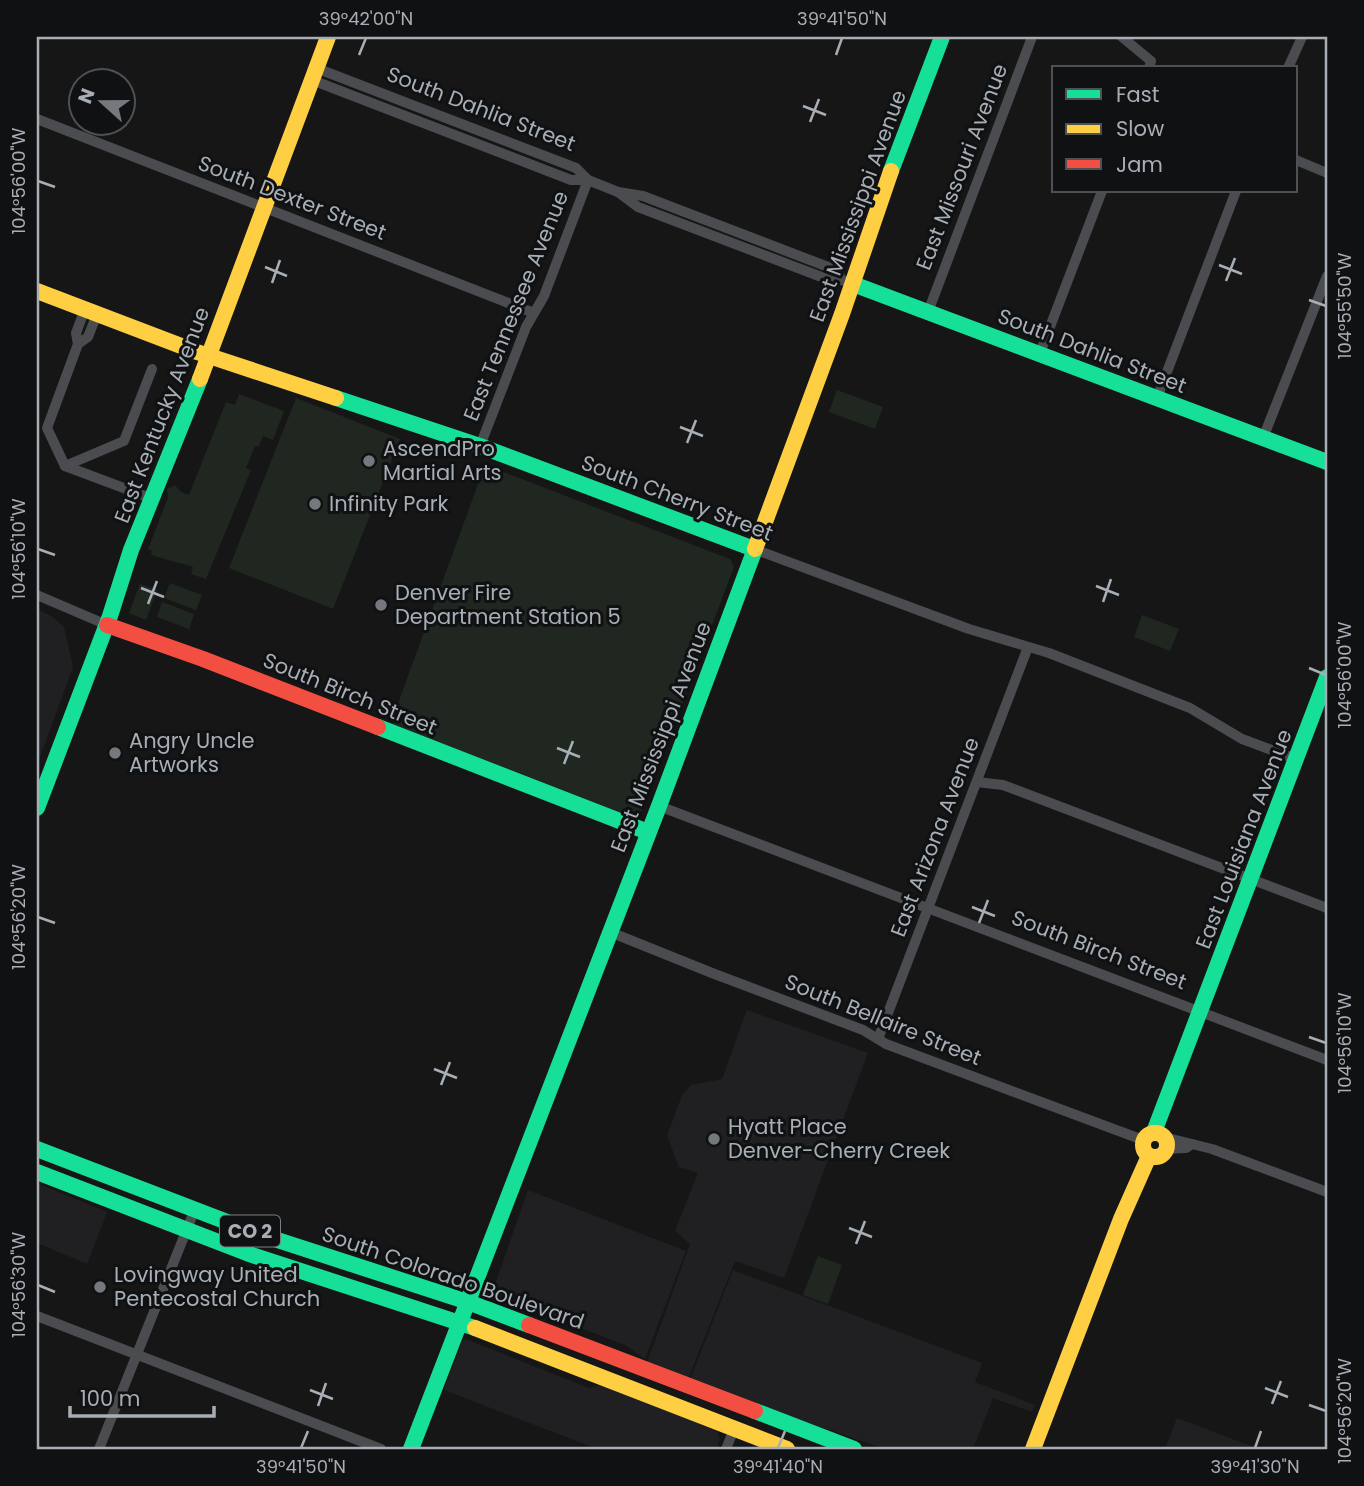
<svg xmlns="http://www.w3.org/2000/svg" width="1364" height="1486" font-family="Poppins,sans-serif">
<rect width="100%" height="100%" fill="#161616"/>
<g fill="#202022">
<path d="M 37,609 L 51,616 L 64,627 L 73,667 L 37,765 Z"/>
<path d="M 747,1010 L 868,1053 L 784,1278 L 735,1261 L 687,1382 L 646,1365 L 690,1244 L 675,1231 L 698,1173 L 679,1167 L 667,1136 L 682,1095 L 691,1085 L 722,1079 Z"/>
<path d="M 37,1183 L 107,1212 L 87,1264 L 37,1243 Z"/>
<path d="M 528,1190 L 686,1251 L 645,1359 L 625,1345 L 496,1296 L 493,1290 Z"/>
<path d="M 733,1270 L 982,1363 L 975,1382 L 1035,1405 L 1032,1412 L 993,1398 L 973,1449 L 885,1449 L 689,1382 Z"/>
<path d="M 466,1339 L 589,1388 L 600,1385 L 717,1431 L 720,1439 L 716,1449 L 597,1449 L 444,1390 L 462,1341 Z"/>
<path d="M 1177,1418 L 1259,1449 L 1165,1449 Z"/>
</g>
<g fill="#202720">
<path d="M 837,390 L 883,407 L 875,429 L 829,412 Z"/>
<path d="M 239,394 L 284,411 L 273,440 L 263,436 L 259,446 L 255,446 L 246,468 L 251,470 L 206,579 L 191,574 L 193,567 L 151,555 L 152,551 L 148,549 L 168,498 L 167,489 L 175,485 L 181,492 L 189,495 L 226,402 L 235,405 Z"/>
<path d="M 296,398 L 400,439 L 333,609 L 229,568 Z"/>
<path d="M 485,465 L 730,559 L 734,567 L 642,810 L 636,815 L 630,816 L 393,724 L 392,720 Z"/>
<path d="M 170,583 L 202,595 L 196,610 L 164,598 Z"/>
<path d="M 140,584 L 157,590 L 146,620 L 129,613 Z"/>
<path d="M 162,602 L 194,614 L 189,629 L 157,617 Z"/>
<path d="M 1142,615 L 1179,629 L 1170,651 L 1134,637 Z"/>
<path d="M 818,1256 L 842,1265 L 828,1304 L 803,1295 Z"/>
</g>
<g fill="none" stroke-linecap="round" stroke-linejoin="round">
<g stroke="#4b4c4f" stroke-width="10">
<path d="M 1122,37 L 1151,61 L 1149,68"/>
<path d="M 316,68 L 576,168 L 588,180"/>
<path d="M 1288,68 L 1302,37"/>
<path d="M 312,80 L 571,180 L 588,180 L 618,192 L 643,196 L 836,270 L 842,280"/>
<path d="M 37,119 L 534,313"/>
<path d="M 1296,160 L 1327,173"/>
<path d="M 618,192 L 638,207 L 832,281 L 842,280 L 848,282"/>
<path d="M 85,309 L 76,333 L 78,344 L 47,428 L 65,466 L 153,499"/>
<path d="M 928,312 L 1032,37"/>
<path d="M 78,344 L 88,337 L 97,314"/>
<path d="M 1040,353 L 1102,191"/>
<path d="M 1157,398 L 1236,191"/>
<path d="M 1263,438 L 1327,276"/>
<path d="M 480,446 L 526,327 L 544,296 L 588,180"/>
<path d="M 65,466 L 124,441 L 152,369"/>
<path d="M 754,549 L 969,629 L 1049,653 L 1190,708 L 1242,739 L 1296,759"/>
<path d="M 37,595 L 107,625"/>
<path d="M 977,782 L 1003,785 L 1327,908"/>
<path d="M 659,806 L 1327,1060"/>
<path d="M 610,932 L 712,973 L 863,1030 L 886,1044 L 1143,1140"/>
<path d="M 878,1039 L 1028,647"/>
<path d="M 1164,1137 L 1212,1149 L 1327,1192"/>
<path d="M 1165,1149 L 1186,1148 L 1192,1144"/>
<path d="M 37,1316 L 381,1449"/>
<path d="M 99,1449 L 195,1209"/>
<path d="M 726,1449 L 734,1429"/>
</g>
<g stroke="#16e098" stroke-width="16">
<path d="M 891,171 L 942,37"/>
<path d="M 853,284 L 1327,462"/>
<path d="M 336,398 L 480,446 L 754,549"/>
<path d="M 378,727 L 648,832"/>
<path d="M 37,808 L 110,616 L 131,550 L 200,379"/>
<path d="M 1154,1132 L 1327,677"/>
<path d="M 37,1149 L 256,1233 L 468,1302 L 529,1325"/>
<path d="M 37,1172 L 252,1255 L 475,1328"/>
<path d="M 755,1411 L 854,1449"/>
<path d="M 411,1449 L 659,806 L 755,549"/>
</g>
<g stroke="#ffcf43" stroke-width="16">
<path d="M 37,291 L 197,352 L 336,398"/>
<path d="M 200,379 L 328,37"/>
<path d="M 755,549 L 842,314 L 891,171"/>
<circle cx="1155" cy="1145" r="12"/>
<path d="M 475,1328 L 787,1449"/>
<path d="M 1033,1449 L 1121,1219 L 1149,1156"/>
</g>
<g stroke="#f24e42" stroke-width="16">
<path d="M 107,625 L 203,659 L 378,727"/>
<path d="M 529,1325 L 755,1411"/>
</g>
</g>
<path fill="none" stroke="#a8aeb6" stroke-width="2.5" d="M 359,55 L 366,38M 836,55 L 842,38M 803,106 L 826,115M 810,122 L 819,99M 38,181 L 55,187M 1219,265 L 1242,274M 265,267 L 287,276M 1226,281 L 1235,258M 272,283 L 280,260M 1309,300 L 1326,306M 680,427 L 703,436M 687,443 L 696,420M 38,549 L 55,555M 1096,586 L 1119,595M 141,588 L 164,597M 1103,602 L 1111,579M 148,604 L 157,581M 1309,668 L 1326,675M 557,748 L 580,757M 564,764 L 573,741M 972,907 L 995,916M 38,917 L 55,923M 979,923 L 988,900M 1309,1037 L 1326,1043M 434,1069 L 457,1078M 441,1085 L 450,1062M 849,1228 L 872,1237M 856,1244 L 865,1221M 38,1285 L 55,1292M 1265,1388 L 1288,1397M 310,1390 L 333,1399M 1272,1404 L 1281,1381M 1309,1405 L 1326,1411M 318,1406 L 326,1383M 301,1448 L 308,1431M 778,1448 L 785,1431M 1255,1448 L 1261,1431"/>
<g fill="#75797e" stroke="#101112" stroke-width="2.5">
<circle cx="369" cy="461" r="7"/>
<circle cx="315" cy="504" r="7"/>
<circle cx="381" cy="605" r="7"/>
<circle cx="115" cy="753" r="7"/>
<circle cx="714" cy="1139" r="7"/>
<circle cx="100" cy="1287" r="7"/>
</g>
<g text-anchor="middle" stroke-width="6" stroke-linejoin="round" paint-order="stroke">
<rect fill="#101112" stroke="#7a7f85" stroke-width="2" x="220" y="1215.5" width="60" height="31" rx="5"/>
<g font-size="19" font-weight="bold" fill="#a8aeb6">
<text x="250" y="1238">CO 2</text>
</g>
<g font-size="21" fill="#a8aeb6" stroke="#101112">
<text transform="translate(481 109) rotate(21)" y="7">South Dahlia Street</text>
<text transform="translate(962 167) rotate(-69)" y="7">East Missouri Avenue</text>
<text transform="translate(292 198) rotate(21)" y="7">South Dexter Street</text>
<text transform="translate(858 206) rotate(-70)" y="7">East Mississippi Avenue</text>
<text transform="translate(516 306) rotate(-68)" y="7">East Tennessee Avenue</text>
<text transform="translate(1092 351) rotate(21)" y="7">South Dahlia Street</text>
<text transform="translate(162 415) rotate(-69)" y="7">East Kentucky Avenue</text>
<text transform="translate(677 498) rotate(21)" y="7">South Cherry Street</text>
<text transform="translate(350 694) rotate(22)" y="7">South Birch Street</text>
<text transform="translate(661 737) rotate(-69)" y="7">East Mississippi Avenue</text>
<text transform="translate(935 837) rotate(-69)" y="7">East Arizona Avenue</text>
<text transform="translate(1244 839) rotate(-69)" y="7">East Louisiana Avenue</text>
<text transform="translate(1099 950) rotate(21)" y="7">South Birch Street</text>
<text transform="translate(883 1020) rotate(22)" y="7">South Bellaire Street</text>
<text transform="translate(453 1278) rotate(19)" y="7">South Colorado Boulevard</text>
</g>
<g font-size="21" fill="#a8aeb6" stroke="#101112" text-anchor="start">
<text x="383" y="456">AscendPro<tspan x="383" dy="24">Martial Arts</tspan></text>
<text x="329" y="511">Infinity Park</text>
<text x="395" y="600">Denver Fire<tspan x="395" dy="24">Department Station 5</tspan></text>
<text x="129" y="748">Angry Uncle<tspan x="129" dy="24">Artworks</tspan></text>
<text x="728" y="1134">Hyatt Place<tspan x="728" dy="24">Denver-Cherry Creek</tspan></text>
<text x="114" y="1282">Lovingway United<tspan x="114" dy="24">Pentecostal Church</tspan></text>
</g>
</g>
<rect width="1364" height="1486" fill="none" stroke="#101112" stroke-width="77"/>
<rect x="1052" y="66" width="245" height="126" fill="#101112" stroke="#4d5054" stroke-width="2"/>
<rect x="1066" y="89" width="35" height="10" fill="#16e098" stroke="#4d5054" stroke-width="2"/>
<text x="1116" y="102" font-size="21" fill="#a8aeb6">Fast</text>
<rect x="1066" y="124" width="35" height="10" fill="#ffcf43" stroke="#4d5054" stroke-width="2"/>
<text x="1116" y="136" font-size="21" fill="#a8aeb6">Slow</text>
<rect x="1066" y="159" width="35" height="10" fill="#f24e42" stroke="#4d5054" stroke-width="2"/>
<text x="1116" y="172" font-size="21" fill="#a8aeb6">Jam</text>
<g transform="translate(102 102) rotate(291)"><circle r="33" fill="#101112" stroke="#4d5054" stroke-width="2"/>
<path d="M0-5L12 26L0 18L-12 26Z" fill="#75797e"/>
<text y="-10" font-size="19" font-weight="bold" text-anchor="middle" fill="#a8aeb6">N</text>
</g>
<path d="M70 1406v10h144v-10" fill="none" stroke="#a8aeb6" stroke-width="3.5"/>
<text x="80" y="1406" font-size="21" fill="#a8aeb6" stroke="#101112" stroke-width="5" paint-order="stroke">100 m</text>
<rect x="38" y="38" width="1288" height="1410" fill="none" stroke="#a8aeb6" stroke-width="2.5"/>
<g font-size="18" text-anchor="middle" fill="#a8aeb6">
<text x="366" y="25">39°42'00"N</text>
<text x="842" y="25">39°41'50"N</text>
<text transform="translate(19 181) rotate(-90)" y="6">104°56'00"W</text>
<text transform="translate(1345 306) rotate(-90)" y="6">104°55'50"W</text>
<text transform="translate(19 549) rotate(-90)" y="6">104°56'10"W</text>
<text transform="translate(1345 675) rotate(-90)" y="6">104°56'00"W</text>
<text transform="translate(19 917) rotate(-90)" y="6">104°56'20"W</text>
<text transform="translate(1345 1043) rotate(-90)" y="6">104°56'10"W</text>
<text transform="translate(19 1285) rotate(-90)" y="6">104°56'30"W</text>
<text transform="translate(1345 1411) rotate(-90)" y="6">104°56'20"W</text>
<text x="301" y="1473">39°41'50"N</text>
<text x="778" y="1473">39°41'40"N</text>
<text x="1255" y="1473">39°41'30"N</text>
</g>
</svg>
